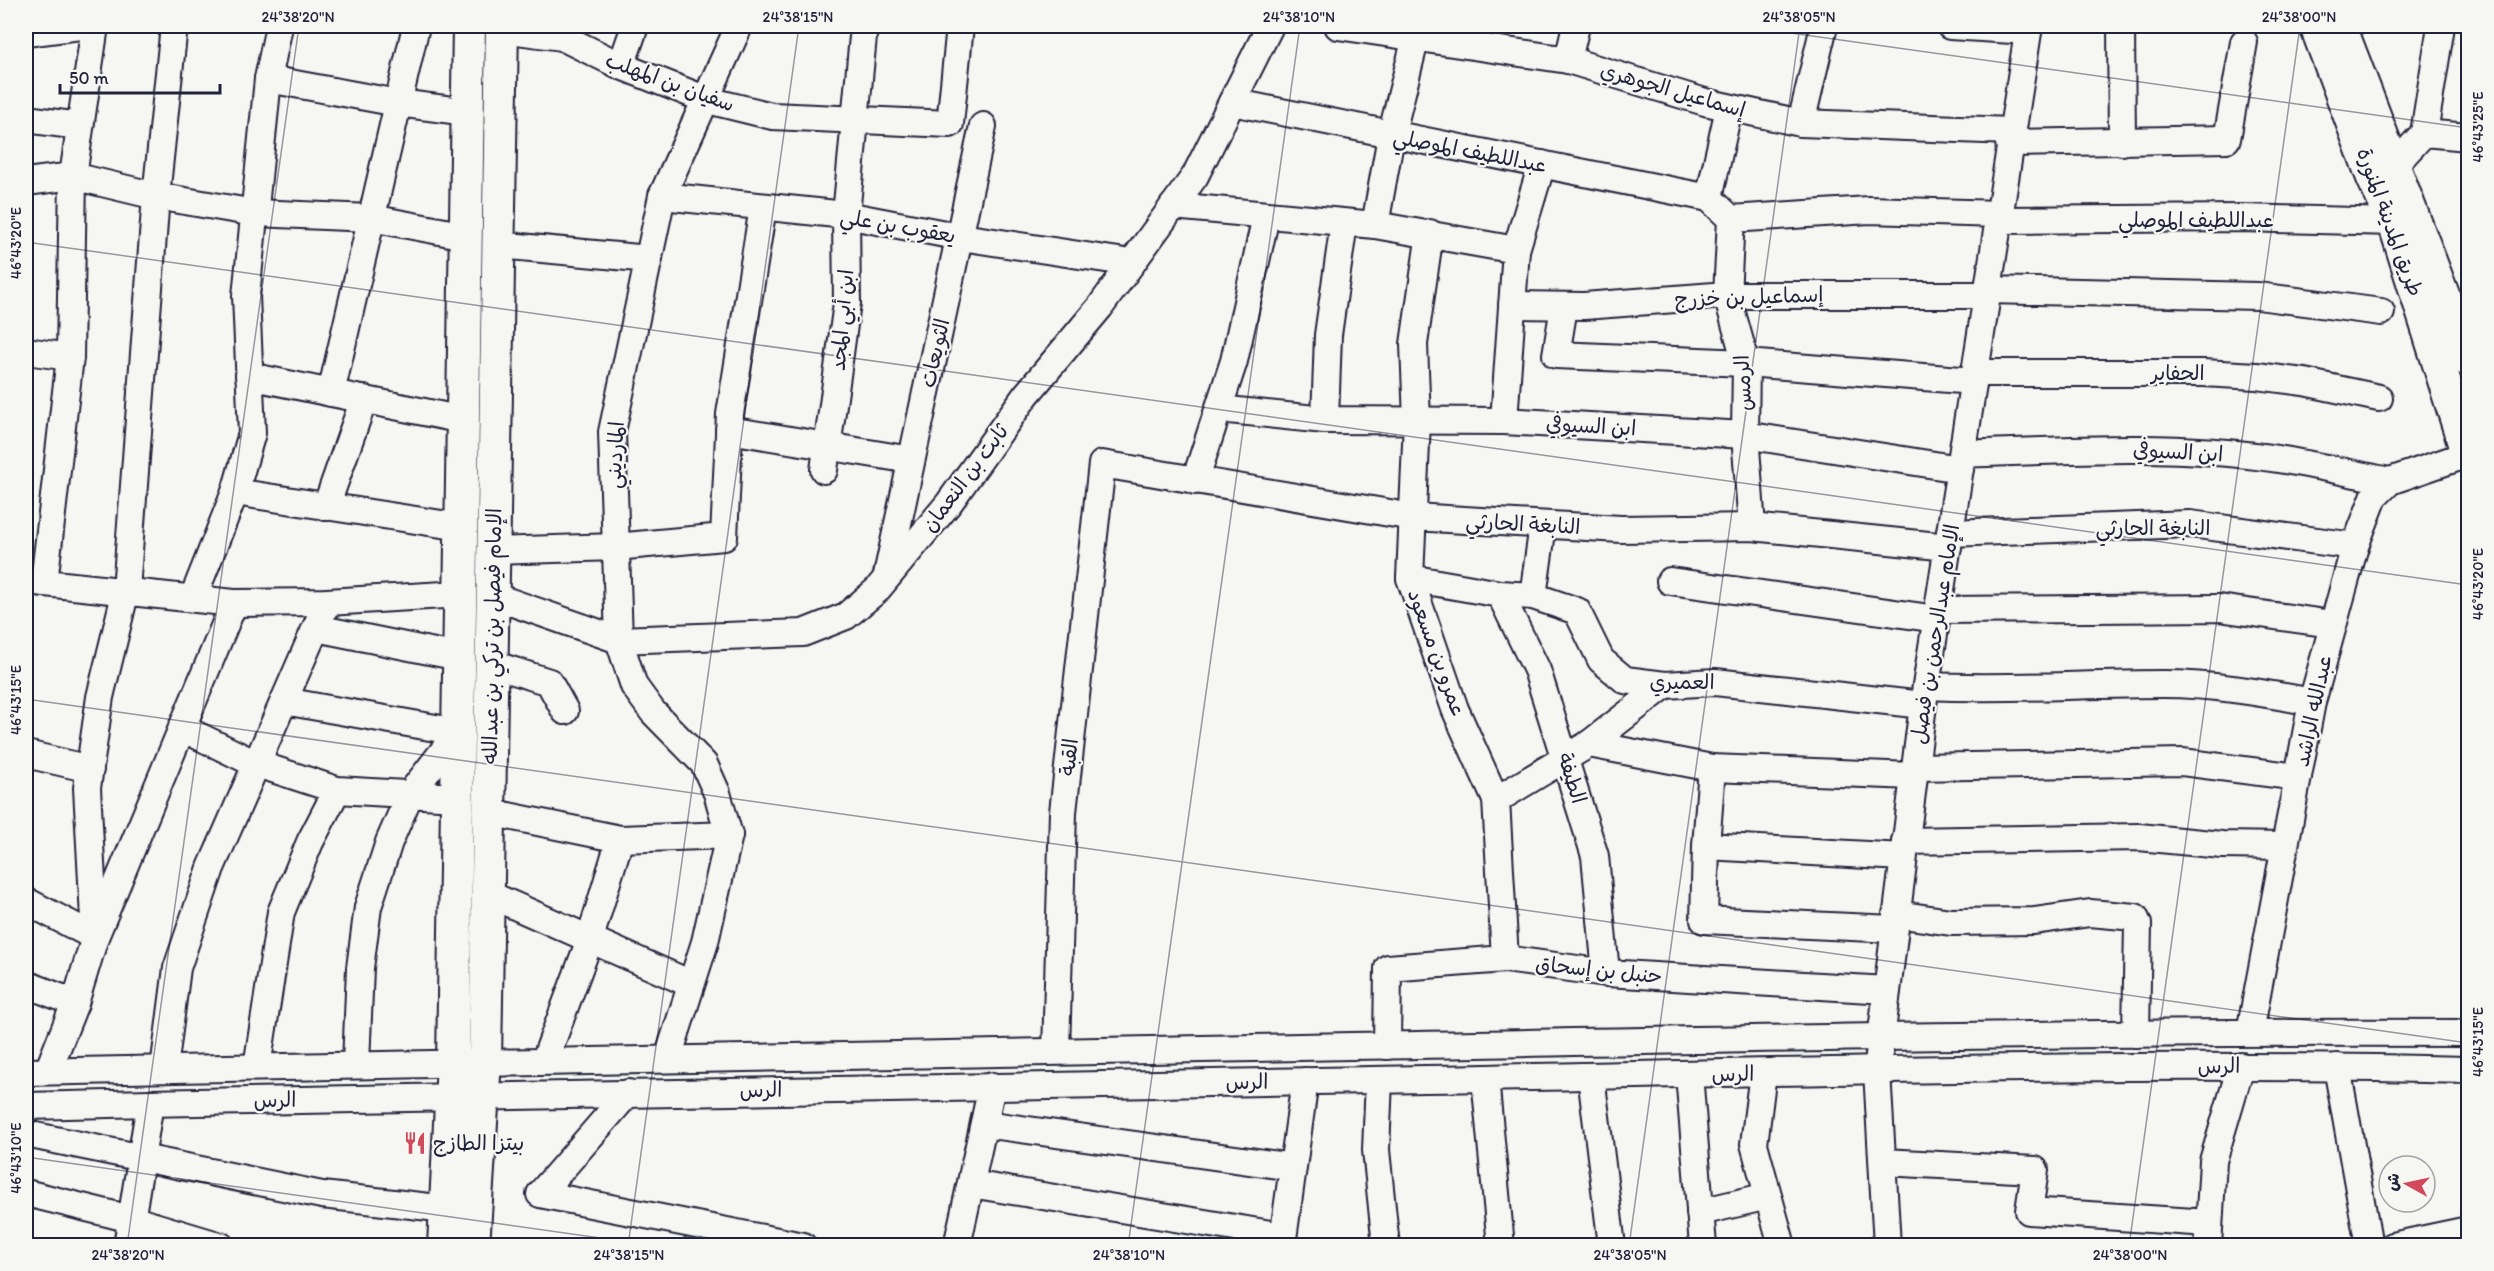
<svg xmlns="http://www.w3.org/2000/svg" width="2494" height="1271" font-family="Itim,'Playpen Sans Arabic',sans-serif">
<rect width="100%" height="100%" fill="#f6f6f2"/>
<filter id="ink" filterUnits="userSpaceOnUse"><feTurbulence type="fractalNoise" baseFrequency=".0167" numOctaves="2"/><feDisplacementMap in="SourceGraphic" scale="12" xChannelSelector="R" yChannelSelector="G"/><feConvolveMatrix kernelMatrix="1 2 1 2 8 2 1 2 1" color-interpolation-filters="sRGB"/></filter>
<g filter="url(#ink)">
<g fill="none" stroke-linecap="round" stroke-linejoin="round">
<g stroke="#22223b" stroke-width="30">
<g id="minor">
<path d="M 1338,26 L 1568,60 L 1705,102 L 1801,123 L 2011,131"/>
<path d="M 1950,26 L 2028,31"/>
<path d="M 2121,26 L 2122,142"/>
<path d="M 502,29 L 562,37 L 621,66 L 707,100 L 772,116 L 950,124 L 960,26"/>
<path d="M 26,33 L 80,26"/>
<path d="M 1568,60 L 1576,26"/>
<path d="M 621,66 L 635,26"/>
<path d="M 268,79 L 398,103 L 468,112"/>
<path d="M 1232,102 L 1709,198"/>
<path d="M 1729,108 L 1709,198 L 1731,219 L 1727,295 L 1746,363 L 1745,435 L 1752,527"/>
<path d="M 26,119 L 80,126"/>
<path d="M 1801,123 L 1824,26"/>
<path d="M 2424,133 L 2441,26"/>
<path d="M 2009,143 L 2227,139 L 2244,42"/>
<path d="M 2377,174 L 2403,156 L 2424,133 L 2468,137"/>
<path d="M 26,182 L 73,176 L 156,196 L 255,213 L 371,218 L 466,236"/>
<path d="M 662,196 L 846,215 L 961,237 L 1132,263"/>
<path d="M 1173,206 L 1375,225 L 1516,250"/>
<path d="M 1731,219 L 1869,210 L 1999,214"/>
<path d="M 1998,220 L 2242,218 L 2394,222"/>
<path d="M 1375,225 L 1391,136 L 1416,37"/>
<path d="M 1430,233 L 1414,344 L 1417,421 L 1410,578 L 1455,709 L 1496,800 L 1505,959"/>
<path d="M 499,245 L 649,259"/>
<path d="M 1987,290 L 2258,296 L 2381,312"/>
<path d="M 1512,305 L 1584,306 L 1727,295 L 1986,295"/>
<path d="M 1564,307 L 1556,355 L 1746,363 L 1974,381"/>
<path d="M 26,351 L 70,357"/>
<path d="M 1975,373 L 2203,373 L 2257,376 L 2304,382 L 2379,398"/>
<path d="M 249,376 L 463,420"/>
<path d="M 331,393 L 416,26"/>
<path d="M 1219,409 L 1325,420 L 1504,421 L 1745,435 L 1960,469"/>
<path d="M 1325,420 L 1328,335 L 1344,223"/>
<path d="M 1504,421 L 1516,250 L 1542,164"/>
<path d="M 729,430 L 911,460"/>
<path d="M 1963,454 C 2067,450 2174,443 2278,459 C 2316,465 2353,474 2390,481"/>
<path d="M 824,470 L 847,303 L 846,215 L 864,26"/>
<path d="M 1195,481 L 1234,361 L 1266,216"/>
<path d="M 235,492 L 461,527"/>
<path d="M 326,507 L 364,399"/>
<path d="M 1950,533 L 2190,524 L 2355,546"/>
<path d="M 494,551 L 615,547 L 724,537 L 730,414 L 763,207"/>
<path d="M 887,575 L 983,126"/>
<path d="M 1410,578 L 1500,594 L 1533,596 L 1577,611 L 1601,660 L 1625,680 L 1665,685 L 1715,682 L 1923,705"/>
<path d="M 26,581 L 234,603 L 327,602 L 461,594"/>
<path d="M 1670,581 L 1937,619"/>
<path d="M 44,583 L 70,357 L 73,176 L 95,26"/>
<path d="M 1500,594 L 1537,670 L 1595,856 L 1606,973"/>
<path d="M 493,596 L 619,640 L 803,633 L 846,616 L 876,591 L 949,503 L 1026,395 L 1100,307 L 1195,176 L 1270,26"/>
<path d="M 1533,596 L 1543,525"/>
<path d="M 193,598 L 235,492 L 252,433 L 246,296 L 268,79 L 279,26"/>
<path d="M 1939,610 L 2219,608 L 2332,624"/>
<path d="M 316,628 L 459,657"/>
<path d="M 492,664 L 549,682 L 565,711"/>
<path d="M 1926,686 C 2006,690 2084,684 2163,684 C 2212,684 2264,693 2312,702"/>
<path d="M 284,701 L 458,732 L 410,794 L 389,842 L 368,907 L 360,968 L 356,1064"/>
<path d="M 182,728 L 254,763 L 337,790 L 457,797"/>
<path d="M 1589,744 L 1712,768 L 1913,776"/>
<path d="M 26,754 L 90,769"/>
<path d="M 1915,767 L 2182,762 L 2298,777"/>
<path d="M 1712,768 L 1706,846 L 1704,920 L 1894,929"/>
<path d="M 1496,800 L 1589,744 L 1665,685"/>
<path d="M 489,812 L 620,839 L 729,835"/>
<path d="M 1905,841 L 2139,837 L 2222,845 L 2285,846"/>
<path d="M 1706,846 L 1903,857"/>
<path d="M 488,894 L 691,984"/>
<path d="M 26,901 L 95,937 L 234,603"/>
<path d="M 1896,914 L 1951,922 L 2034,921 L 2090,913 L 2135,917 L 2138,924 L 2136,1034"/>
<path d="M 26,984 L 75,1003"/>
<path d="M 2250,1032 L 2312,702 L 2355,546 L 2374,497 L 2390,481 L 2468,454"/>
<path d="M 1387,1046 L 1388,968 L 1505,959 L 1606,973 L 1887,990"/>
<path d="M 1056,1051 L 1063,812 L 1102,464 L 1413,517 L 1621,529 L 1752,527 L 1948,547"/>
<path d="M 668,1058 L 705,942 L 729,835 L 717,793 L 704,764 L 653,712 L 634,686 L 619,640 L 612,432 L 662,196 L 739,26"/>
<path d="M 545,1060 L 588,945 L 620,839"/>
<path d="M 257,1067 L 281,912 L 310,842 L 337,790"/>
<path d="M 2337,1067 L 2369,1246"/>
<path d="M 164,1069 L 177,968 L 211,868 L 327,602"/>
<path d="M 48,1071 L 75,1003 L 95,937 L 87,788 L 100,697 L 126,590 L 156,196 L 174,26"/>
<path d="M 26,1072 C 467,1060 909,1054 1351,1046 C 1724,1040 2096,1031 2468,1033"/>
<path d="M 1763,1073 L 1754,1144 L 1782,1246"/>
<path d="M 1689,1074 L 1703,1246"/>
<path d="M 1591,1076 L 1612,1246"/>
<path d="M 1485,1078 L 1501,1246"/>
<path d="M 1379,1080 L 1376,1150 L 1386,1246"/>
<path d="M 628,1093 L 540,1194 L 803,1246"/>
<path d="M 26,1106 C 492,1094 958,1087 1425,1079 C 1773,1073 2121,1061 2468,1070"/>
<path d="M 984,1124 L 1293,1167"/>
<path d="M 26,1134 L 322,1195 L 447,1209"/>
<path d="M 1883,1162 L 2035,1170 L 2029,1211 L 2209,1223"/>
<path d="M 971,1184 L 1283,1236"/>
<path d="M 26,1193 L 131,1219 L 221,1246"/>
<path d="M 1700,1212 L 1768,1196"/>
<path d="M 127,1246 L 150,1103"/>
<path d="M 957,1246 L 992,1086"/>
<path d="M 1282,1246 L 1305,1081"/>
<path d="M 1887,1246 L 1877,1071 L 1923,705 L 2029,26"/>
<path d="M 2208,1246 L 2213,1161 L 2241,1066"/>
<path d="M 2392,1246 L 2468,1230"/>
</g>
</g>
<g stroke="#22223b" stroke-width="36">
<g id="major">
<path d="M 2316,26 L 2373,178 L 2394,222 L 2468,456"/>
<path d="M 2340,26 L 2468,360"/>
<path d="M 444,1246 L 453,1062 L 469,26"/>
<path d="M 473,1246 L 485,1061 L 502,26"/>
</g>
</g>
<use href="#minor" stroke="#f6f6f2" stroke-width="26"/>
<use href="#major" stroke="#f6f6f2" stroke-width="32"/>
</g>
</g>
<path fill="none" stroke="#22223b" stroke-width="1.5" stroke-opacity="0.45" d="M 1741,26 L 2468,128M 26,242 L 2468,585M 26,699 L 2468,1043M 26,1157 L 657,1246M 127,1246 L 299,26M 628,1246 L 799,26M 1128,1246 L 1300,26M 1629,1246 L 1800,26M 2129,1246 L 2300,26"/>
<defs>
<g id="restaurant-bare" transform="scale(1.8)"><path d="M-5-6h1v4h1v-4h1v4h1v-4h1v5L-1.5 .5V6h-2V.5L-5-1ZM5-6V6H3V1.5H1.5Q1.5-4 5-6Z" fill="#d1495b" stroke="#f6f6f2" stroke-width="2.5" paint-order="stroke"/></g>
</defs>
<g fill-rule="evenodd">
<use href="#restaurant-bare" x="415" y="1143"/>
</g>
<g text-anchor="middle" stroke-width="4.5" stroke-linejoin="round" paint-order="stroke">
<g font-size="21" fill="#22223b" stroke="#f6f6f2">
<text transform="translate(670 82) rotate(20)" y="7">سفيان بن المهلب</text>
<text transform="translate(1673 90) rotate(16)" y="7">إسماعيل الجوهري</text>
<text transform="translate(1470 151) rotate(11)" y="7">عبداللطيف الموصلي</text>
<text x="2196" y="227">عبداللطيف الموصلي</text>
<text transform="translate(2390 222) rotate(70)" y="7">طريق المدينة المنورة</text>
<text transform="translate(898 226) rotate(10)" y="7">يعقوب بن علي</text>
<text transform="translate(1749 297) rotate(-2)" y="7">إسماعيل بن خزرج</text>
<text transform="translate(842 320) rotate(-85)" y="7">ابن أبي المجد</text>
<text transform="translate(935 353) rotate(-77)" y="7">الثويعات</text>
<text x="2178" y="380">الحفاير</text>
<text transform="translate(1743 383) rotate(-93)" y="7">الرمس</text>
<text transform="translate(1591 426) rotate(3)" y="7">ابن السيوفي</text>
<text transform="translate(2178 452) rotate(3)" y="7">ابن السيوفي</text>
<text transform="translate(615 455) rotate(-87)" y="7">المارديني</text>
<text transform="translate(965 478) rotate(-53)" y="7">ثابت بن النعمان</text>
<text transform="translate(1523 524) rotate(3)" y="7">النابغة الحارثي</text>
<text x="2153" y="535">النابغة الحارثي</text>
<text transform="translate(1935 634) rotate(-81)" y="7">الإمام عبدالرحمن بن فيصل</text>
<text transform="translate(492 636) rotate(-89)" y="7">الإمام فيصل بن تركي بن عبدالله</text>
<text transform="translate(1437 653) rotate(70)" y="7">عمرو بن مسعود</text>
<text x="1682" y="689">العميري</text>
<text transform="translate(2313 711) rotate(-78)" y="7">عبدالله الراشد</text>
<text transform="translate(1069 757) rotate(-84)" y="7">القبة</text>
<text transform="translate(1572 778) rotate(73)" y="7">الطيفة</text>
<text transform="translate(1599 970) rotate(6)" y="7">حنبل بن إسحاق</text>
<text transform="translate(2219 1066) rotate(-1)" y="7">الرس</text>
<text transform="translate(1733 1074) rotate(-1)" y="7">الرس</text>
<text transform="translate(1247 1082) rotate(-1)" y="7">الرس</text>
<text transform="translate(761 1090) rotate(-1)" y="7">الرس</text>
<text transform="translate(275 1100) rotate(-1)" y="7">الرس</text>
</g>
<g font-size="21" fill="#22223b" stroke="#f6f6f2" text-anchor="start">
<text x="433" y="1150">بيتزا الطازج</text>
</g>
</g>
<rect width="2494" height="1271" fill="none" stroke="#f6f6f2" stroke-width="66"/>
<g transform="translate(2407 1184) rotate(278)"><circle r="28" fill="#f6f6f2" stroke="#a1a1a9" stroke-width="1.5"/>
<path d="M0-4.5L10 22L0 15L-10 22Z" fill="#d1495b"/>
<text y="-9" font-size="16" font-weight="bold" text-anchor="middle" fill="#22223b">ش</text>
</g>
<path d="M60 84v9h160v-9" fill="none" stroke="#22223b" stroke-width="3"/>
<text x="69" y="84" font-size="18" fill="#22223b" stroke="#f6f6f2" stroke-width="4.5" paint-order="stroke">50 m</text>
<rect x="33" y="33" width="2428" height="1205" fill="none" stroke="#22223b" stroke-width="2"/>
<g font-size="15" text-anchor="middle" fill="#22223b">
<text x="298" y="22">24°38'20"N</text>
<text x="798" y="22">24°38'15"N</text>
<text x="1299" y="22">24°38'10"N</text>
<text x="1799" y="22">24°38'05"N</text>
<text x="2299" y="22">24°38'00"N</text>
<text transform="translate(2478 127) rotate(-90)" y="5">46°43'25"E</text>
<text transform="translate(16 243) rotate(-90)" y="5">46°43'20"E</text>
<text transform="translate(2478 584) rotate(-90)" y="5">46°43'20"E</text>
<text transform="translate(16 700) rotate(-90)" y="5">46°43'15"E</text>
<text transform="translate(2478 1042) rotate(-90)" y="5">46°43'15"E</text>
<text transform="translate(16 1158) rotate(-90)" y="5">46°43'10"E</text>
<text x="128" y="1260">24°38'20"N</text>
<text x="629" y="1260">24°38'15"N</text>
<text x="1129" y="1260">24°38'10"N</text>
<text x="1630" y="1260">24°38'05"N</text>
<text x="2130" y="1260">24°38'00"N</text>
</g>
</svg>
